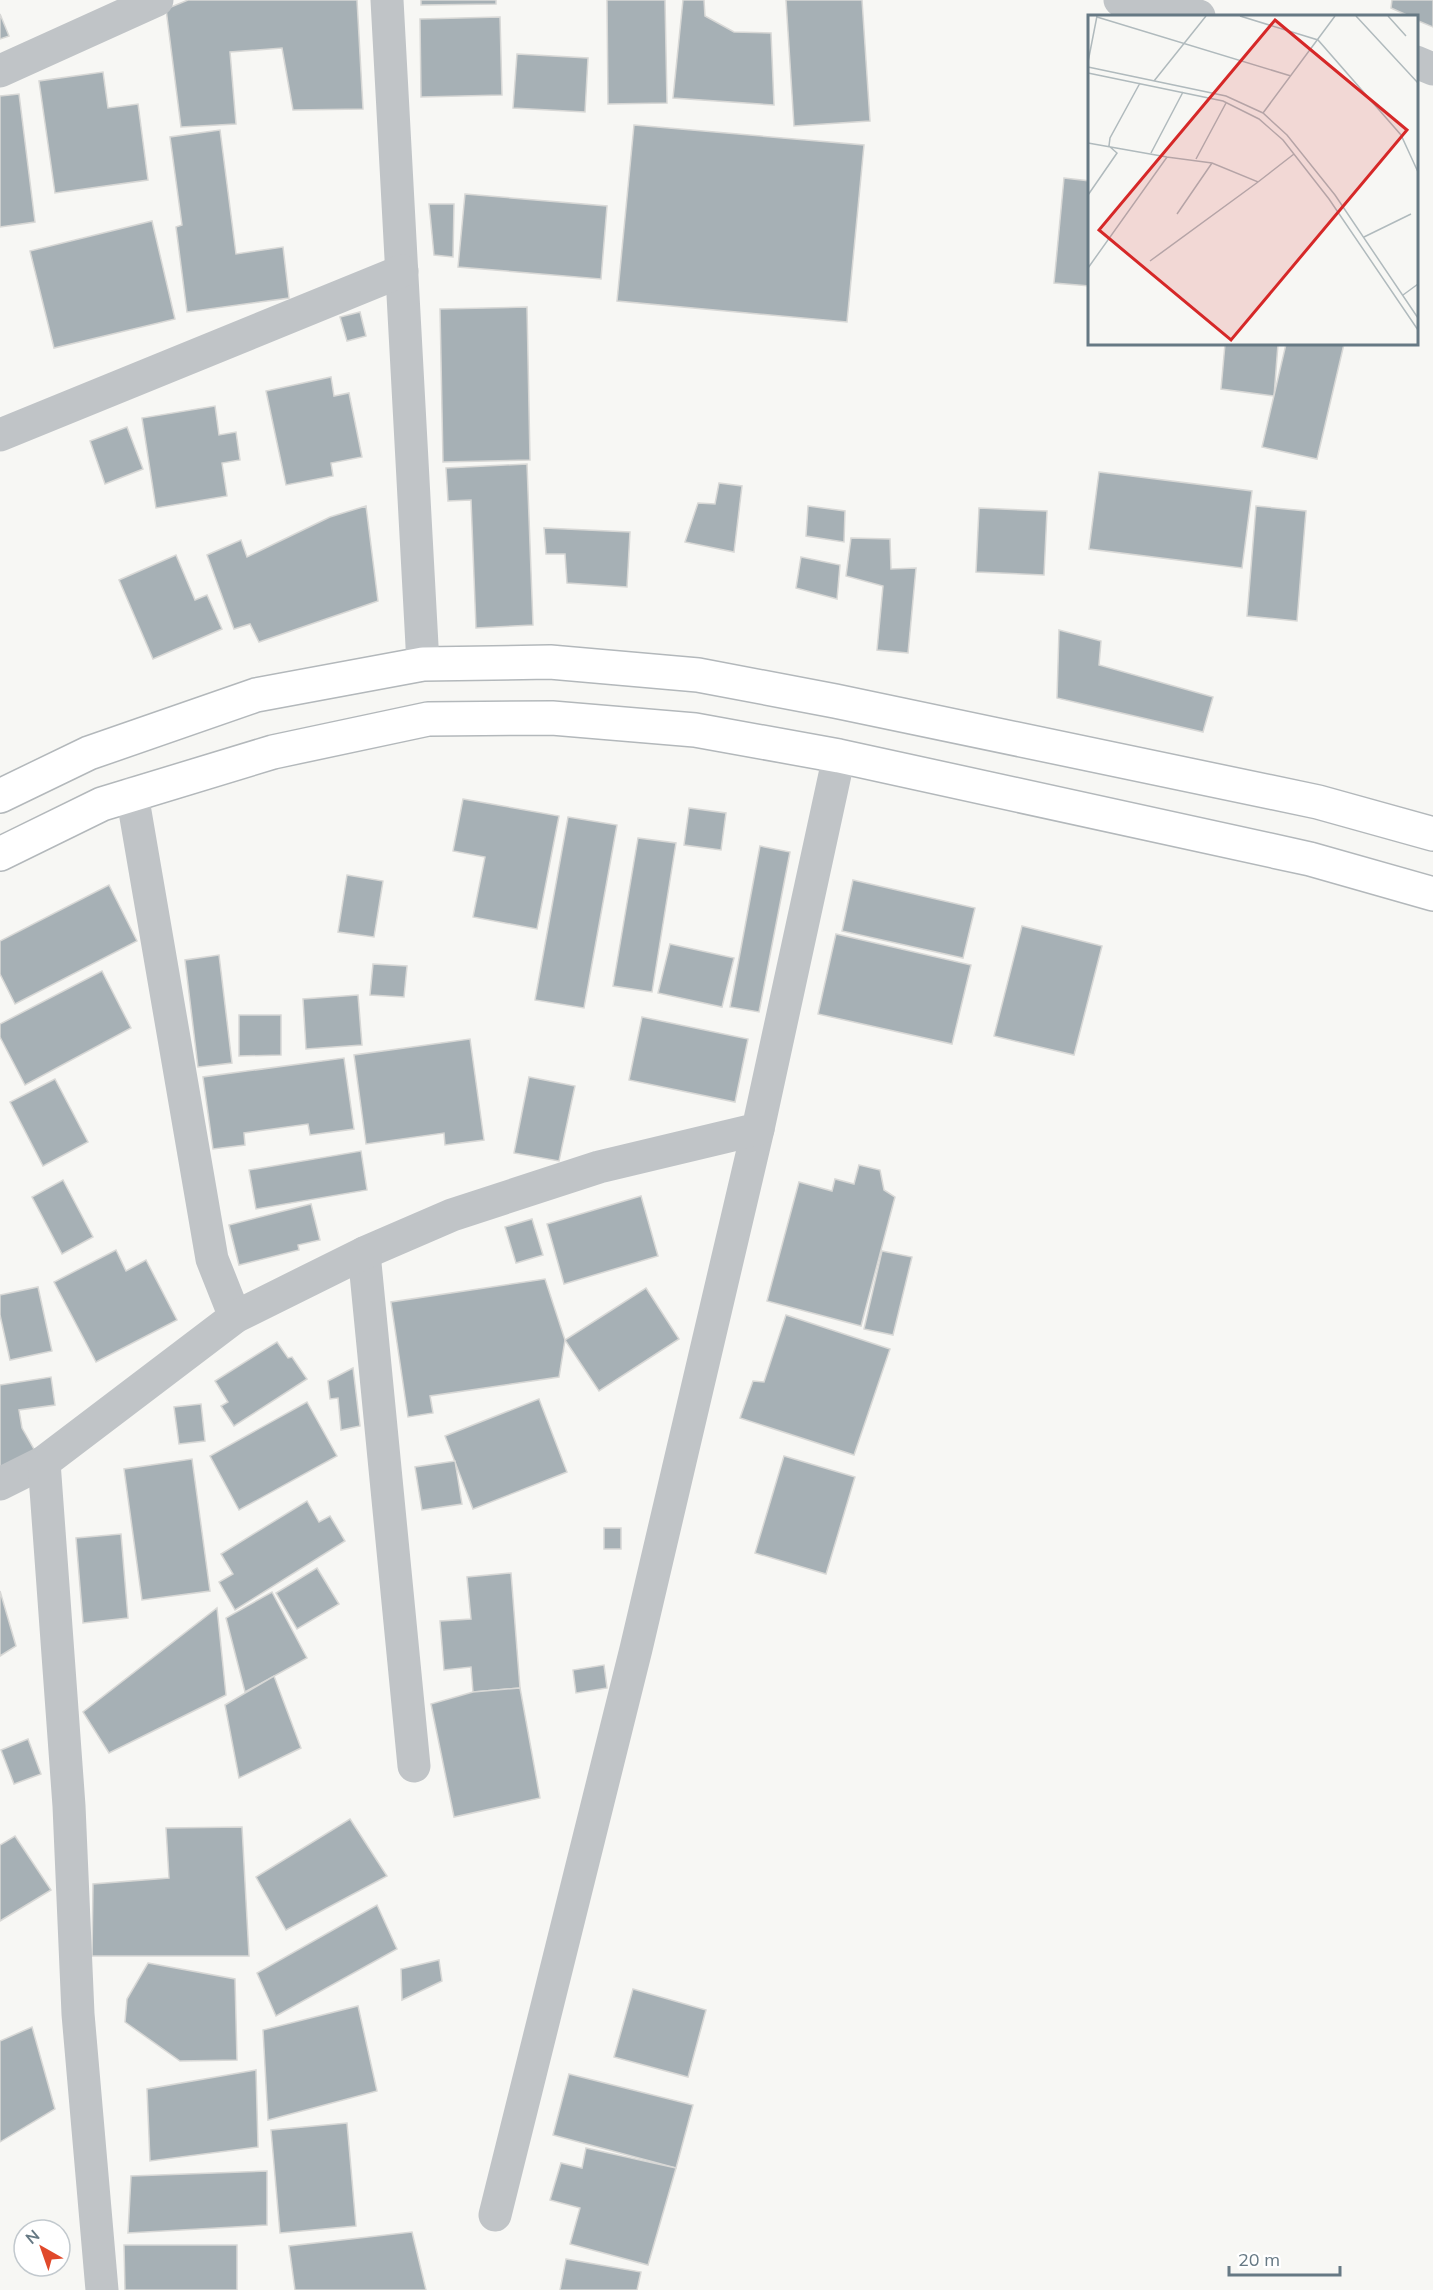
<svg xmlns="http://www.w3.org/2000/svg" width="1433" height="2290" font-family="Mulish,sans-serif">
<rect width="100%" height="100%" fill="#f7f7f4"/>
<g fill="#a6b0b5" stroke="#d8d8d6" stroke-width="1.5">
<path d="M 188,0 L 357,0 L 363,109 L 293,110 L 282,48 L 230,52 L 236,124 L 181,127 L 166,9 Z"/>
<path d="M 421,0 L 496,0 L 496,4 L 421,5 Z"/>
<path d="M 607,0 L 665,0 L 667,103 L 608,104 Z"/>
<path d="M 683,0 L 704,0 L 705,16 L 734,32 L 771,33 L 774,105 L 673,98 Z"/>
<path d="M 786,0 L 862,0 L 870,121 L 794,126 Z"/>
<path d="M 1392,0 L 1433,0 L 1433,27 L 1416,20 L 1416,16 L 1409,16 L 1391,8 Z"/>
<path d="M 0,14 L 9,36 L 0,39 Z"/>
<path d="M 500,17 L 502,95 L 421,97 L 420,19 Z"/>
<path d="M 517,54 L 588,58 L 585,112 L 513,108 Z"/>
<path d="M 103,72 L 108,108 L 138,104 L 148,180 L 55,193 L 39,81 Z"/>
<path d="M 19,94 L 35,222 L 0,227 L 0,96 Z"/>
<path d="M 634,125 L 864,145 L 847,322 L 617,301 Z"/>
<path d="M 220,130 L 236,254 L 283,247 L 289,298 L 187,312 L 176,227 L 182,225 L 170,137 Z"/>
<path d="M 1064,178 L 1090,181 L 1090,286 L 1054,283 Z"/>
<path d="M 465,194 L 607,206 L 601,279 L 458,267 Z"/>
<path d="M 429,204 L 454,204 L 453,257 L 434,255 Z"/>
<path d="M 152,221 L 175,319 L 54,348 L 30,251 Z"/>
<path d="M 527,307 L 530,460 L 443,462 L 440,309 Z"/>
<path d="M 360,312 L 366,336 L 347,341 L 340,317 Z"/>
<path d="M 1225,344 L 1278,344 L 1274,396 L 1221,389 Z"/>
<path d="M 1286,344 L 1344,344 L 1317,459 L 1262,447 Z"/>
<path d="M 331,377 L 334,396 L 349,393 L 362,457 L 331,463 L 333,476 L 286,485 L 266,391 Z"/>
<path d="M 215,406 L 219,435 L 236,432 L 240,460 L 222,463 L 227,496 L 156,508 L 142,418 Z"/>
<path d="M 127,427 L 143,469 L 105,484 L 90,441 Z"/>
<path d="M 527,464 L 533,625 L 476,628 L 471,500 L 448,501 L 446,468 Z"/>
<path d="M 1099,472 L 1252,491 L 1242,568 L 1089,549 Z"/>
<path d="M 719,483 L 742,486 L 734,552 L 685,542 L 698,503 L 715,504 Z"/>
<path d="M 366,506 L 378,601 L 259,642 L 250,624 L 234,629 L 207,555 L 241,540 L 247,557 L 330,517 Z"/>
<path d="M 808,506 L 845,511 L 844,542 L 806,536 Z"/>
<path d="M 1256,506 L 1306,511 L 1297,621 L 1247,616 Z"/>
<path d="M 979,508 L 1047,511 L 1044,575 L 976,572 Z"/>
<path d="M 544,528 L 630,532 L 627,587 L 567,583 L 565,554 L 546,554 Z"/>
<path d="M 851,538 L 890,539 L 891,569 L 916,568 L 908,653 L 877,650 L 883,586 L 846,576 Z"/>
<path d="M 176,555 L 195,600 L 207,595 L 222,629 L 153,659 L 119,580 Z"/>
<path d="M 801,557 L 840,565 L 837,599 L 796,588 Z"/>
<path d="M 1059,630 L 1101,641 L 1099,665 L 1213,697 L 1203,732 L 1057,698 Z"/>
<path d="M 463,799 L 559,816 L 537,929 L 473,917 L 485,857 L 453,851 Z"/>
<path d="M 689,808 L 726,813 L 721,850 L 684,845 Z"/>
<path d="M 568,817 L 617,825 L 584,1008 L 535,1000 Z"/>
<path d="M 638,838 L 676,843 L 652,992 L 613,986 Z"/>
<path d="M 760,846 L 790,852 L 759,1012 L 730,1007 Z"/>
<path d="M 347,875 L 383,881 L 374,937 L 338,932 Z"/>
<path d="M 853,880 L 975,908 L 963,958 L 842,931 Z"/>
<path d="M 109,885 L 137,941 L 15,1004 L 0,974 L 0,941 Z"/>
<path d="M 1022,926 L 1102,946 L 1074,1055 L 994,1036 Z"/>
<path d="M 836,934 L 971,965 L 952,1044 L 818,1014 Z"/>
<path d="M 670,944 L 734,958 L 722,1007 L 658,993 Z"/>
<path d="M 219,955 L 232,1063 L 198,1067 L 185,960 Z"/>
<path d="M 373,964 L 407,966 L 404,997 L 370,995 Z"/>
<path d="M 102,971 L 131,1028 L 25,1085 L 0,1037 L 0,1024 Z"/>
<path d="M 358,995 L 362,1045 L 306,1049 L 303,999 Z"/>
<path d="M 239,1015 L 281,1015 L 281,1055 L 239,1056 Z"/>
<path d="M 642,1017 L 748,1039 L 735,1102 L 629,1080 Z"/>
<path d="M 470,1039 L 484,1140 L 445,1145 L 444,1133 L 366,1144 L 354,1055 Z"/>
<path d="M 344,1058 L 354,1129 L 310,1135 L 308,1124 L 244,1133 L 245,1145 L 213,1149 L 203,1077 Z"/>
<path d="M 529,1077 L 575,1086 L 559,1161 L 514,1153 Z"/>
<path d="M 55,1079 L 88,1142 L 43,1166 L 10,1102 Z"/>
<path d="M 361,1151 L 367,1190 L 256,1209 L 249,1170 Z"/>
<path d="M 859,1165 L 880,1170 L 884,1190 L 895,1197 L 861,1326 L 767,1301 L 799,1182 L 832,1191 L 835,1179 L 854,1184 Z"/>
<path d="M 63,1180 L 93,1237 L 62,1254 L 32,1197 Z"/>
<path d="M 641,1196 L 658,1256 L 564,1284 L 547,1224 Z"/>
<path d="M 311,1204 L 320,1240 L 298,1245 L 299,1250 L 239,1265 L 229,1225 Z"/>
<path d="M 532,1219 L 543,1255 L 516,1263 L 505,1227 Z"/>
<path d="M 116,1250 L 126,1271 L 146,1260 L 177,1320 L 96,1362 L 54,1282 Z"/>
<path d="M 882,1251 L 912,1257 L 893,1335 L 864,1329 Z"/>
<path d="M 545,1279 L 565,1340 L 559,1377 L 430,1396 L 433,1413 L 408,1417 L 391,1302 Z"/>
<path d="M 38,1287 L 52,1351 L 10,1360 L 0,1315 L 0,1295 Z"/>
<path d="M 646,1288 L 679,1339 L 599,1391 L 565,1340 Z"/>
<path d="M 786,1315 L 890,1349 L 854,1455 L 740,1418 L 753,1381 L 764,1382 Z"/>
<path d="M 277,1342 L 288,1358 L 292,1357 L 307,1379 L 234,1426 L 221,1406 L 228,1402 L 215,1381 Z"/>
<path d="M 353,1368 L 360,1426 L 341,1430 L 338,1398 L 330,1399 L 328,1381 Z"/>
<path d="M 51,1377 L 55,1405 L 19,1410 L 22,1428 L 35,1451 L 0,1471 L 0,1385 Z"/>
<path d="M 539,1399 L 567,1472 L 473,1509 L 445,1436 Z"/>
<path d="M 307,1402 L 337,1456 L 239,1510 L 210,1456 Z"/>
<path d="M 201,1404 L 205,1441 L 179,1444 L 174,1407 Z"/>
<path d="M 784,1456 L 855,1477 L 826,1574 L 755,1553 Z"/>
<path d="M 192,1459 L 210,1591 L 142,1600 L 124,1469 Z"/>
<path d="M 455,1461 L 462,1504 L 422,1510 L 415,1467 Z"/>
<path d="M 307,1501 L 319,1522 L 330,1516 L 345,1541 L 235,1610 L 219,1582 L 233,1574 L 221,1554 Z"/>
<rect x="604" y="1528" width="17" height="21"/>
<path d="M 121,1534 L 128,1618 L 83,1623 L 76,1538 Z"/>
<path d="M 317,1568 L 339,1604 L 297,1629 L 276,1593 Z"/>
<path d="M 511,1573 L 520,1688 L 473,1692 L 471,1667 L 444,1670 L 440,1621 L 471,1619 L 467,1577 Z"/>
<path d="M 0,1591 L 16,1646 L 0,1656 Z"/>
<path d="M 272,1592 L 307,1658 L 245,1692 L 226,1618 Z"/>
<path d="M 217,1608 L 226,1695 L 109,1753 L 83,1712 Z"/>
<path d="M 604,1665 L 607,1688 L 576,1693 L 573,1670 Z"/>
<path d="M 274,1676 L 301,1748 L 239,1778 L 225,1705 Z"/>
<path d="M 520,1688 L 540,1798 L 454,1817 L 431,1704 L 473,1692 Z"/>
<path d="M 28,1739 L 41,1774 L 14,1784 L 1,1750 Z"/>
<path d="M 350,1819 L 387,1876 L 286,1930 L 256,1877 Z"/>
<path d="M 242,1827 L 249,1956 L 92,1956 L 93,1884 L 169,1878 L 166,1828 Z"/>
<path d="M 15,1836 L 51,1890 L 0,1921 L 0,1845 Z"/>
<path d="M 377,1905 L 397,1949 L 276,2016 L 257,1973 Z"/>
<path d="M 439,1960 L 442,1981 L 402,2000 L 401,1969 Z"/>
<path d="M 148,1963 L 235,1979 L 237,2060 L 180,2061 L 125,2022 L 127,1999 Z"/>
<path d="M 633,1989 L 706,2010 L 688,2077 L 614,2057 Z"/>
<path d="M 358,2006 L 377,2091 L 268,2120 L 263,2030 Z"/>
<path d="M 32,2027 L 55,2109 L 0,2142 L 0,2041 Z"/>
<path d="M 256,2070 L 258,2147 L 150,2161 L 147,2089 Z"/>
<path d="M 569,2074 L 693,2105 L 676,2168 L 553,2135 Z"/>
<path d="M 347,2123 L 356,2226 L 280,2233 L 271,2130 Z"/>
<path d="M 586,2148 L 676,2168 L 648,2265 L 570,2244 L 580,2208 L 550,2200 L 561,2163 L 582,2168 Z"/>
<path d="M 267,2171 L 267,2225 L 128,2233 L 131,2176 Z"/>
<path d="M 412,2232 L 426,2290 L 295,2290 L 289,2246 Z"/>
<path d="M 124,2245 L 237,2245 L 237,2290 L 125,2290 Z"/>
<path d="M 566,2259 L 641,2272 L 637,2290 L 560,2290 Z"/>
</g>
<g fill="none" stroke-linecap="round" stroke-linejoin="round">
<g stroke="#b3b8bb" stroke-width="36">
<g id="major">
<path d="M 0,796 L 89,753 L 256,695 L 423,664 L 550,662 L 698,675 L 835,701 L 1318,802 L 1433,834"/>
<path d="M 0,854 L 102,804 L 273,752 L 428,719 L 552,718 L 695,730 L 839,756 L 1310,859 L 1433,894"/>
</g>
</g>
<g stroke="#c0c4c7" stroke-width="33">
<path d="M 387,0 L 423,664"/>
<path d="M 1120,0 L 1199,16"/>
<path d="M 1416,62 L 1433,69"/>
<path d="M 0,71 L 157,0"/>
<path d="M 0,435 L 402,271"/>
<path d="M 132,794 L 212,1259 L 235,1317"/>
<path d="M 364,1253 L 414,1766"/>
<path d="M 0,1484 L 44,1462"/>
<path d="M 495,2215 L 636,1649 L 758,1129"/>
<path d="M 102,2290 L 78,2014 L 69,1806 L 44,1462 L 235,1317 L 364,1253 L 452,1215 L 599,1167 L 758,1129 L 839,756"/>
</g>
<use href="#major" stroke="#fff" stroke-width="33"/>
</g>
<g transform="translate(1088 15)">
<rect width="330" height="330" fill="#f7f7f4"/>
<path fill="none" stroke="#b0babd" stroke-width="1.5" d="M 152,1 L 230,25 L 313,120 L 330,157M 268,1 L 330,68M 300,1 L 318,21M 9,2 L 203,61M 0,47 L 9,1M 0,52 L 138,81 L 175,98 L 199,120 L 247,180 L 330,303M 0,58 L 135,86 L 171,104 L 195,125 L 241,184 L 330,315M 66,66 L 118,1M 175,98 L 247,1M 0,128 L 79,142M 63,138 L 95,77M 108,144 L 138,88M 0,180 L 29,138 L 21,131 L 22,123 L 52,68M 89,199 L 124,148M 276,222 L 323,199M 62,246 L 170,167M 0,253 L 79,142 L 124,148 L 170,167 L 206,139M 315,280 L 330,269"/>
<path fill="#d62828" fill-opacity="0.15" stroke="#d62828" stroke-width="3" d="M 187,5 L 319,115 L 143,325 L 11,215 Z"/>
<rect width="330" height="330" fill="none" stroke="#667984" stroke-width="3"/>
</g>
<g transform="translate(42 2248) rotate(320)"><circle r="28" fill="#ffffff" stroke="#c2c9ce" stroke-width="1.5"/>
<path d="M0-4.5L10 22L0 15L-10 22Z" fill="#e0492b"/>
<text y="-9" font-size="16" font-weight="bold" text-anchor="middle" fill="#667984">N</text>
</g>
<path d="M1229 2266v9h111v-9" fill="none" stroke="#667984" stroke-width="3"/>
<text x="1238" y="2266" font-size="18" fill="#667984" stroke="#ffffff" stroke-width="4.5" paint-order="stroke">20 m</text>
</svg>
